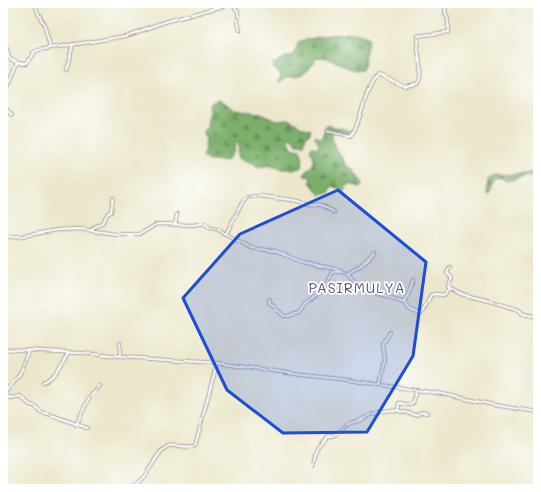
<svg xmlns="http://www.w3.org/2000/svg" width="541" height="492" font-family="Mali,sans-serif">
<defs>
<pattern id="forest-firs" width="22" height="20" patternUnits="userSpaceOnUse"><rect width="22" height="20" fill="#7caf6a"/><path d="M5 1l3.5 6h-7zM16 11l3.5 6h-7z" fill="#658e58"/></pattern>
</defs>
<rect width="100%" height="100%" fill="#fff"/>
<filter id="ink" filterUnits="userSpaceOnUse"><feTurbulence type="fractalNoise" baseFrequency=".025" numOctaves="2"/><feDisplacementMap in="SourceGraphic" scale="8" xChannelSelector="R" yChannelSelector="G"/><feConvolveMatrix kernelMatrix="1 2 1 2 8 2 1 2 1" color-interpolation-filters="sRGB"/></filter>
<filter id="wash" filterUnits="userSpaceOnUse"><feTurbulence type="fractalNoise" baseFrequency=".012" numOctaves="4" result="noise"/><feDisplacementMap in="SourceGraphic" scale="16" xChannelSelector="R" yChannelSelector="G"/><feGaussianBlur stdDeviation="0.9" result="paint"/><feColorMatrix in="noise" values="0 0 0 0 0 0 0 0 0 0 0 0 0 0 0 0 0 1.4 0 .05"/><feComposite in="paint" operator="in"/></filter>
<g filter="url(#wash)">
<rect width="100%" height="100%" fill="#ece7cb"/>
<g fill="url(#forest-firs)" stroke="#4f6852">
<path d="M 353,33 L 366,36 L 369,40 C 365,50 366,60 363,70 C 346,72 332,54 316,58 C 312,63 309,70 304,73 C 296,78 286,74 281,82 L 279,82 L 281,75 L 280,73 L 272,67 L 273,64 L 285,57 L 290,57 L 295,53 L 298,43 L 300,41 L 328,35 Z"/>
<path d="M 217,100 L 224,102 L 234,110 L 259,113 L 277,121 L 290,120 L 304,128 L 311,130 L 309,135 L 305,138 L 304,145 L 297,144 L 294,140 L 290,137 L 288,139 L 292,148 L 300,150 L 303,159 L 302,167 L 300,169 L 295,168 L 293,169 L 282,169 L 268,165 L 260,167 L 242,160 L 238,157 L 239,143 L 237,141 L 233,153 L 226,161 C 217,159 211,162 202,157 L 205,150 L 206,139 L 204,132 L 207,127 L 210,109 L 209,106 L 210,104 Z"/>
<path d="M 326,125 C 335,128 342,128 350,131 L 351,132 L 349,134 L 332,130 L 332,140 L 346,165 L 351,168 L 362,182 L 362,186 L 360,187 L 350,184 L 346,186 L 344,192 L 339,191 L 339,189 L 333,186 L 331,187 L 329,193 L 320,195 L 310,182 L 311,177 L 304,176 C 306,170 315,166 314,159 C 314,156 311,152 310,149 L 312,147 L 317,148 L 319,146 L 317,140 L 314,137 L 316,136 L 320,139 L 322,138 Z"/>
<path d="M 538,173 L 538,176 L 528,176 L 506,181 L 502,178 L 497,178 C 491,182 493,190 488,195 L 487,193 L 488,180 L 494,175 Z"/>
</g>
</g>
<g filter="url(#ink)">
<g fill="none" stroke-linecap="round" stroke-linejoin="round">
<g stroke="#878483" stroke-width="4">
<g id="minor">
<path d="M 35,3 L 38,13 L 44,25 L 50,47"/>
<path d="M 209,3 L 217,8"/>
<path d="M 232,4 L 238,11 L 238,23 L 240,31"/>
<path d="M 3,43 L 6,47 L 9,58 L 18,62"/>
<path d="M 66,70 L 73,44"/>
<path d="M 3,93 L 8,87 L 18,62 L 27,63 L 34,52 L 39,50 L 126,36 L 168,21 L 234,3"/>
<path d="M 3,106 L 12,115"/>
<path d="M 328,131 L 351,136 C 363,119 364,89 378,75 L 405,86 L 417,84 C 425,75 416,49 417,36 L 448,32 L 448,19 L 445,13 L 446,3"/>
<path d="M 175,225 L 177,214"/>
<path d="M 92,230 L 93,228 L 103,222 L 108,213 L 111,212 L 113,198"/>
<path d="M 226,234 L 242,203 L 248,197 L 258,196 L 293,200 L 310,204 L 321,205 L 334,212"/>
<path d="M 3,237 L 23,236 L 57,230 L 80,229 L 116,234 L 140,234 L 157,224 L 193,225 L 204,223 L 210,228 L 217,229 L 251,248 L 275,251 L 302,262 L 340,270 L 347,274 L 361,289 L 388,296 L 398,301 L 405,303 L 409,309 L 420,314 L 422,313 L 431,295 L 435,294 L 444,295 L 450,288 L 461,294 L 490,301 L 519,310 L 523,314 L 538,317"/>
<path d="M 347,274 L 360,266 L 375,252"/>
<path d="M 450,288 L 448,286 L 452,278 L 447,273 L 450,267"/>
<path d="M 270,299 L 269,300 L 269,302 L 284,316 L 288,316 L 299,313 L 305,304 L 323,291 L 333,272 L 342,272"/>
<path d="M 403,303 L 408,295 L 413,280"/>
<path d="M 3,349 L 81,353 L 120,357 L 217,363 L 295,374 L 348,380 L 443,394 L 494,405 L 538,412"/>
<path d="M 120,357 L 120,343"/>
<path d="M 43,382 C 55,378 62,363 69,353"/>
<path d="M 380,385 L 385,361 L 383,344 L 390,332"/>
<path d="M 3,396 L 11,398 L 20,396 L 30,405 L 35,406 L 41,412 L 49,414 L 87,428"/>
<path d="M 3,397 C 6,389 12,385 17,378 C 23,369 26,360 29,351"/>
<path d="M 398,410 L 399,403 L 410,405 L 413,403 L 416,390"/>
<path d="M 76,425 L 89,398 L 100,386"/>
<path d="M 313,466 L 317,448 L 328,436 C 337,438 341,428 348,424 C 353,422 358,421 363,419 C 369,416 373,413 380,412 C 393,408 403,412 416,415 L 422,412 L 427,413"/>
<path d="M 481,488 L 483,489"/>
<path d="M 128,489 C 135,485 141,481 145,475 C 153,466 157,452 168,446 C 171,444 188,448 195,446 L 217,363"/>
</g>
</g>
<use href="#minor" stroke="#fff" stroke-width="2.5"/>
</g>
</g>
<path fill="#1d4ed8" fill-opacity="0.2" stroke="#1d4ed8" stroke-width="3" stroke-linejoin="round" d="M 338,190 L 426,262 L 413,356 L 367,432 L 283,433 L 227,390 L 183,298 L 240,234 Z"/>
<g text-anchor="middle" stroke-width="3.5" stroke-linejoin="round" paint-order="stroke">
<g font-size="14" letter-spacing="1" fill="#5b517a" stroke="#fff">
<text x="357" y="293">PASIRMULYA</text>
</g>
</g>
<rect width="541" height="492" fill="none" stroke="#fff" stroke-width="16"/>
</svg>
